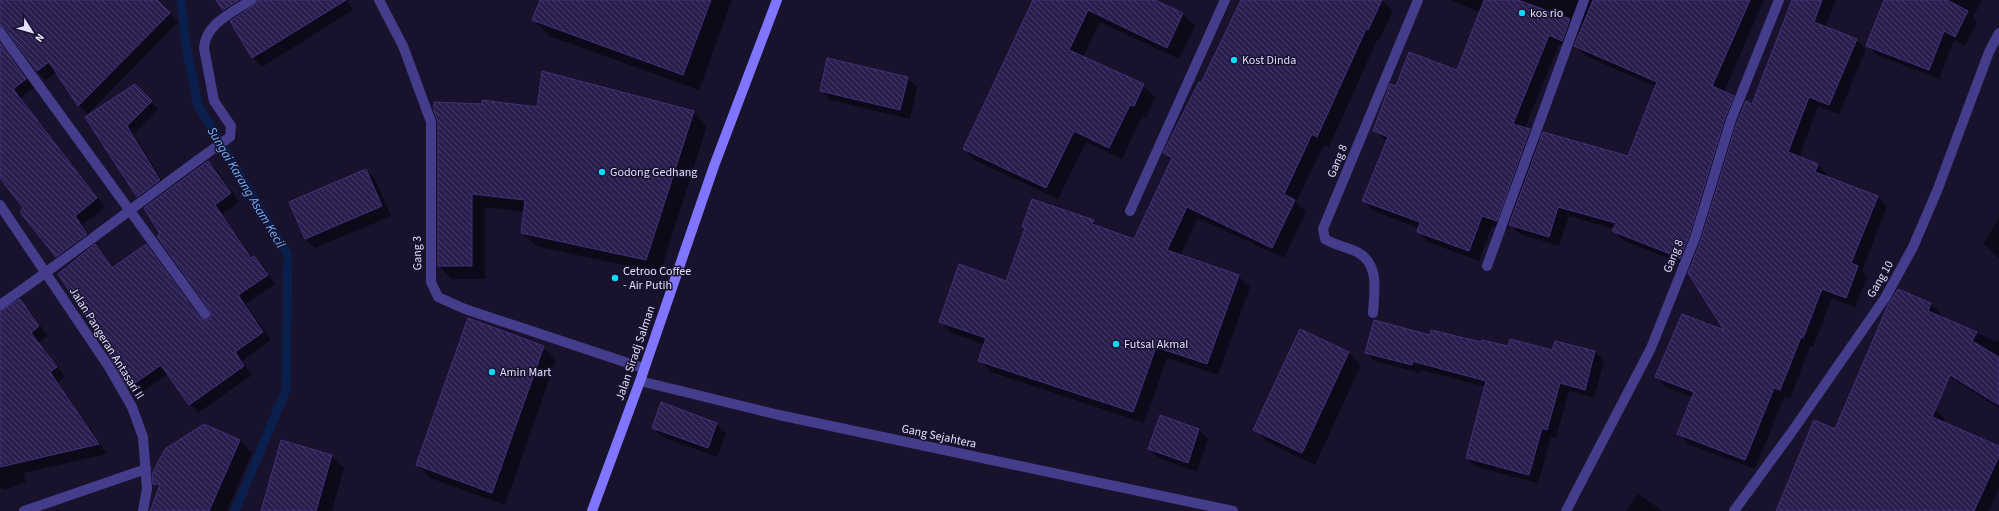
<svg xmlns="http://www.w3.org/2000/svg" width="1999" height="511" font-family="'Source Sans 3',sans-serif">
<defs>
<pattern id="building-back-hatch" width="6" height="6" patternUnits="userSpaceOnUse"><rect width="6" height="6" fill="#2a1e4e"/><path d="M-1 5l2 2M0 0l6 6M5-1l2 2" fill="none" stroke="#493e69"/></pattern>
</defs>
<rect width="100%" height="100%" fill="#18122d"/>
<g fill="#0007" fill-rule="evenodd">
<path d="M 0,0 L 155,0 L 178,22 L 88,114 L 79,105 L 57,72 L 46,80 L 37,71 Z"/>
<path d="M 218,0 L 347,0 L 353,10 L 262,67 L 253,58 L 231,22 L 234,20 L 224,10 Z"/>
<path d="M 541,0 L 732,0 L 699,90 L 549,36 L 534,20 Z"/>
<path d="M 1034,0 L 1153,0 L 1183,14 L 1195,26 L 1179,59 L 1100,22 L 1083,57 L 1143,85 L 1155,97 L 1146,118 L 1142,116 L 1122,159 L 1086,142 L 1058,199 L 976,161 L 964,149 Z"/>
<path d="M 1242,0 L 1382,0 L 1393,11 L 1379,40 L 1377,40 L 1329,147 L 1324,145 L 1296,202 L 1306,212 L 1284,258 L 1198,218 L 1180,256 L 1238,276 L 1250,287 L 1218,375 L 1167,358 L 1144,423 L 991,372 L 980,360 L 985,345 L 952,333 L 940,321 L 1007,282 L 1026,229 L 1023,227 L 1093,221 L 1099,227 L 1135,240 L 1172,161 L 1164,153 L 1176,126 L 1178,127 L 1202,84 Z"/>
<path d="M 1450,0 L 1764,0 L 1724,92 L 1733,97 L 1744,108 L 1752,105 L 1793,0 L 1836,0 L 1825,27 L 1856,39 L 1866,49 L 1839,114 L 1818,106 L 1799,158 L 1818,165 L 1827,175 L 1826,177 L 1877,196 L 1887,206 L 1862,271 L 1867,277 L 1855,307 L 1832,298 L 1813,347 L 1810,346 L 1790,399 L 1784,397 L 1755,469 L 1688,444 L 1679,434 L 1693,397 L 1666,387 L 1657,377 L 1726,332 L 1688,266 L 1624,241 L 1614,231 L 1614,229 L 1569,216 L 1559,246 L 1520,234 L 1509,223 L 1507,230 L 1492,226 L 1479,261 L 1428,242 L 1418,231 L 1419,228 L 1374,211 L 1363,200 L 1387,142 L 1374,131 L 1396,88 L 1458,72 L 1481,13 ZM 1559,44 L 1572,50 L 1574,45 L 1586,56 L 1656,87 L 1629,157 L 1541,141 L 1530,130 L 1525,128 Z"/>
<path d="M 1878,0 L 1982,0 L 1973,17 L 1977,22 L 1965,46 L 1954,40 L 1939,79 L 1877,55 L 1867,45 L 1884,2 Z"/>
<path d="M 7,54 L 34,88 L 20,98 L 105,207 L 82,225 L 95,243 L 65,265 L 57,256 L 25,209 L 0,176 L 0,60 Z"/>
<path d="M 908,78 L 917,87 L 910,119 L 830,100 L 821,91 Z"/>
<path d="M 134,86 L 158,109 L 134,134 L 167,188 L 145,204 L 138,196 L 87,118 Z"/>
<path d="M 538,108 L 693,112 L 707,126 L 660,273 L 536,246 L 522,233 L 525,212 L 485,207 L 485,279 L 452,279 L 438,265 L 438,122 Z"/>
<path d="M 208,162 L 217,170 L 239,202 L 222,214 L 253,258 L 263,266 L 275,284 L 246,304 L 271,340 L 242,361 L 252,375 L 198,413 L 190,405 L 168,374 L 138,395 L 129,387 L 65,267 L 95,246 L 113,268 L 146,245 L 154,254 L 203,320 L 210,320 L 213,314 L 161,234 Z"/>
<path d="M 366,170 L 375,179 L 391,216 L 315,248 L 305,239 Z"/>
<path d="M 1999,218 L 1999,258 L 1983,244 Z"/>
<path d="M 1898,290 L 1931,304 L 1940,313 L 1939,317 L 1998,342 L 1999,340 L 1999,408 L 1922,360 L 1935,409 L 1945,419 L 1943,423 L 1999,455 L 1999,488 L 1989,511 L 1777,511 L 1835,430 Z"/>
<path d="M 20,300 L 29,310 L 48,336 L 39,342 L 65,377 L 58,382 L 107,454 L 23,473 L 26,482 L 4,490 L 0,486 L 0,313 Z"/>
<path d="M 1431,336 L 1509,348 L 1553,352 L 1595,352 L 1604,361 L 1594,398 L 1569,391 L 1556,438 L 1551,437 L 1538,483 L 1476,467 L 1467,458 L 1486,387 L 1421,370 L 1420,373 L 1375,361 L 1366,352 Z"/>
<path d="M 543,347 L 556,360 L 505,505 L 430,478 L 417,465 Z"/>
<path d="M 1348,352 L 1361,365 L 1315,465 L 1267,442 L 1254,429 Z"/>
<path d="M 716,424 L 726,433 L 717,457 L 662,437 L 653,427 Z"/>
<path d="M 1199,429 L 1208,439 L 1197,472 L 1159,458 L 1149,449 Z"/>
<path d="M 240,440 L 252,453 L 227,511 L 150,511 L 160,489 L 154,483 Z"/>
<path d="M 332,456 L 344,468 L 332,511 L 262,511 Z"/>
<path d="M 1638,494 L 1663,511 L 1626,511 Z"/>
</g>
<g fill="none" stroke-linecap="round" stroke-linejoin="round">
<path stroke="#0b1f4c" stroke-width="9" d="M 181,0 L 186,46 L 198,105 L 288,255 L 286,390 L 235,511"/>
</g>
<g fill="url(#building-back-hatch)" stroke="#42307a">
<path d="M 0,0 L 157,0 L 170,13 L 78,106 L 49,62 L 37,71 L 5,28 L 0,26 Z"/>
<path d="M 216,0 L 239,0 L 223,10 Z"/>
<path d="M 257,0 L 346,0 L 252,58 L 230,21 L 254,5 Z"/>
<path d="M 540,0 L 711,0 L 683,75 L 532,20 Z"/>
<path d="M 1033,0 L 1155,0 L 1183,13 L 1167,48 L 1088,10 L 1069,50 L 1144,84 L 1134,106 L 1130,105 L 1109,148 L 1074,131 L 1046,188 L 963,149 Z"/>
<path d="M 1241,0 L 1382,0 L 1368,30 L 1366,29 L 1317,137 L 1312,134 L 1284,194 L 1295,200 L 1272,248 L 1187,207 L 1167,250 L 1239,275 L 1207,364 L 1156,347 L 1133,412 L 978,361 L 986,338 L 939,322 L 959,264 L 1006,281 L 1025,228 L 1022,227 L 1032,199 L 1094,220 L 1092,224 L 1134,239 L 1172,158 L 1163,153 L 1199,82 L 1201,83 Z"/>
<path d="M 1484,0 L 1518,0 L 1570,19 L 1562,41 L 1549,35 L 1513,124 L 1530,129 L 1497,221 L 1482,216 L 1469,251 L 1417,232 L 1420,222 L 1362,201 L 1388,137 L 1373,131 L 1390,84 L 1396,86 L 1409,52 L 1457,70 Z"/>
<path d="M 1593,0 L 1750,0 L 1712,86 L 1734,96 L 1725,118 L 1689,236 L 1680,259 L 1678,257 L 1612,231 L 1616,223 L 1558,207 L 1549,237 L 1509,225 L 1543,132 L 1628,156 L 1657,82 L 1574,46 Z"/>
<path d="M 1792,0 L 1822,0 L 1814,22 L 1857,39 L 1829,105 L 1809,97 L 1788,152 L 1818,164 L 1815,172 L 1878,196 L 1851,263 L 1858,266 L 1846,298 L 1822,289 L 1803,338 L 1801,337 L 1780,390 L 1774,388 L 1745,460 L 1677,434 L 1694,392 L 1655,377 L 1682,314 L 1724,330 L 1688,273 L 1701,240 L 1737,122 L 1746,101 L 1752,104 Z"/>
<path d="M 1884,0 L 1947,0 L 1968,11 L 1955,37 L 1944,31 L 1929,70 L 1866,46 Z"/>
<path d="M 0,43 L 26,79 L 13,89 L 97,198 L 75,216 L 87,234 L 56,257 L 20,212 L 23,208 L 0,178 Z"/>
<path d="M 827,58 L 908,77 L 900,110 L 820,91 Z"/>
<path d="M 542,71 L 694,111 L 646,260 L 521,233 L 525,200 L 472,194 L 472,266 L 438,266 L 438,122 L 434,111 L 434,102 L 482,104 L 482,100 L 537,107 Z"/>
<path d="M 135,84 L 152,101 L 127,126 L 160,180 L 137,197 L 85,117 Z"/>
<path d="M 208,161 L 231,193 L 215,205 L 251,258 L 254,256 L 268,275 L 238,295 L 263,332 L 235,352 L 244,366 L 189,405 L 161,365 L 128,388 L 104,347 L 106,345 L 58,274 L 95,244 L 112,268 L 146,244 L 200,318 L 205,320 L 209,319 L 211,314 L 210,310 L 157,236 L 160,234 L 144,208 Z"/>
<path d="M 366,169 L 382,206 L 305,239 L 289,202 Z"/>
<path d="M 1898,289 L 1931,303 L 1928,311 L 1977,332 L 1972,341 L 1999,357 L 1999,405 L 1950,375 L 1932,417 L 1999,446 L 1999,456 L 1974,511 L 1776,511 L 1814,420 L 1835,429 L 1888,305 Z"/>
<path d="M 20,299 L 39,326 L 31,333 L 57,367 L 50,372 L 99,444 L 0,467 L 0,311 Z"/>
<path d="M 468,318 L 544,346 L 492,493 L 416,465 Z"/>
<path d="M 1374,320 L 1430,335 L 1431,330 L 1481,342 L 1482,340 L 1508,346 L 1510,339 L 1552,350 L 1555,341 L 1595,351 L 1585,390 L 1560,383 L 1547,430 L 1542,428 L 1529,475 L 1466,458 L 1486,381 L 1412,361 L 1412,365 L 1365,353 Z"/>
<path d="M 1300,329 L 1349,352 L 1302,453 L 1253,430 Z"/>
<path d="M 661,402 L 717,423 L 708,448 L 652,428 Z"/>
<path d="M 1160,415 L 1199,429 L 1188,463 L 1148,449 Z"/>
<path d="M 204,424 L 240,440 L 209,511 L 150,511 L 160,485 L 153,484 L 152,474 L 165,449 Z"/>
<path d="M 281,440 L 332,455 L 316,511 L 261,511 Z"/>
</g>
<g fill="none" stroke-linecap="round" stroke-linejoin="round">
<g stroke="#443d8c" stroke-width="10">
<path d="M 379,0 L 403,46 L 431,122 L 431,282 L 438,297 L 465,309 L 643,368"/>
<path d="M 0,32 L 205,314"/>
<path d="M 0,205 L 109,367 L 132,407 L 143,437 L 147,489 L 143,511"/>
<path d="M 1130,211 L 1225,0"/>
<path d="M 1487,266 L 1584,0"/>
<path d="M 0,305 C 78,251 152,192 230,137 L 231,126 L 214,101 L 204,48 C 205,24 233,12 251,0"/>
<path d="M 1373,313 C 1374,292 1380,266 1359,253 C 1349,247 1336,246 1325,239 L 1323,229 L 1418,0"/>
<path d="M 640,381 L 779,415 L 1233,511"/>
<path d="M 24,511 L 146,469"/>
<path d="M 1566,511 L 1651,348 L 1695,238 L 1731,120 L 1779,0"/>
<path d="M 1734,511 L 1791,433 L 1885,298 L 1913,247 L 1937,191 L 1989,52 L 1999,33"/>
</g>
<path stroke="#7f75ff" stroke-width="10" d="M 592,511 L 640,381 L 714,166 L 777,0"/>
</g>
<g fill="#0ad9ff" stroke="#18122d" stroke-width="1.5">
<circle cx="1522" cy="13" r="4"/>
<circle cx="1234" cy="60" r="4"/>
<circle cx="602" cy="172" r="4"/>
<circle cx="615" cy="278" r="4"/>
<circle cx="1116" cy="344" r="4"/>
<circle cx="492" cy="372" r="4"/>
</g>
<g text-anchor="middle" stroke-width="3" stroke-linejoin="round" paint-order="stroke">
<g font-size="12" fill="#e3deff" stroke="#18122d" text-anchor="start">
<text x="1530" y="17">kos rio</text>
<text x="1242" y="64">Kost Dinda</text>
<text x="610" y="176">Godong Gedhang</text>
<text x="623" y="275">Cetroo Coffee<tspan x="623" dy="14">- Air Putih</tspan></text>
<text x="1124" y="348">Futsal Akmal</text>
<text x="500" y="376">Amin Mart</text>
</g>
<g font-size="12" fill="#e3deff" stroke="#18122d">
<text transform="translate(1337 161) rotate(-68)" y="4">Gang 8</text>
<text transform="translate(417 253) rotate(-91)" y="4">Gang 3</text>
<text transform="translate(1673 256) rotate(-68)" y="4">Gang 8</text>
<text transform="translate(1880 279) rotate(-60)" y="4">Gang 10</text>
<text transform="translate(107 343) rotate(58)" y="4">Jalan Pangeran Antasari II</text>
<text transform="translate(635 353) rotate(-71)" y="4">Jalan Siradj Salman</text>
<text transform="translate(939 436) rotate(12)" y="4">Gang Sejahtera</text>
</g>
<g font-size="13" font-style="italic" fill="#6cb3ff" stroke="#18122d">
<text transform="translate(247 187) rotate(59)" y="5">Sungai Karang Asam Kecil</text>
</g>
</g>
<g transform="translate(32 32) rotate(127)" stroke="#18122d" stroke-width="3" paint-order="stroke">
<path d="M0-3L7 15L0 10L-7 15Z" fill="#e3deff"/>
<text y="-6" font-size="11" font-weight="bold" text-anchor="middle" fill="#e3deff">N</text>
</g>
</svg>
